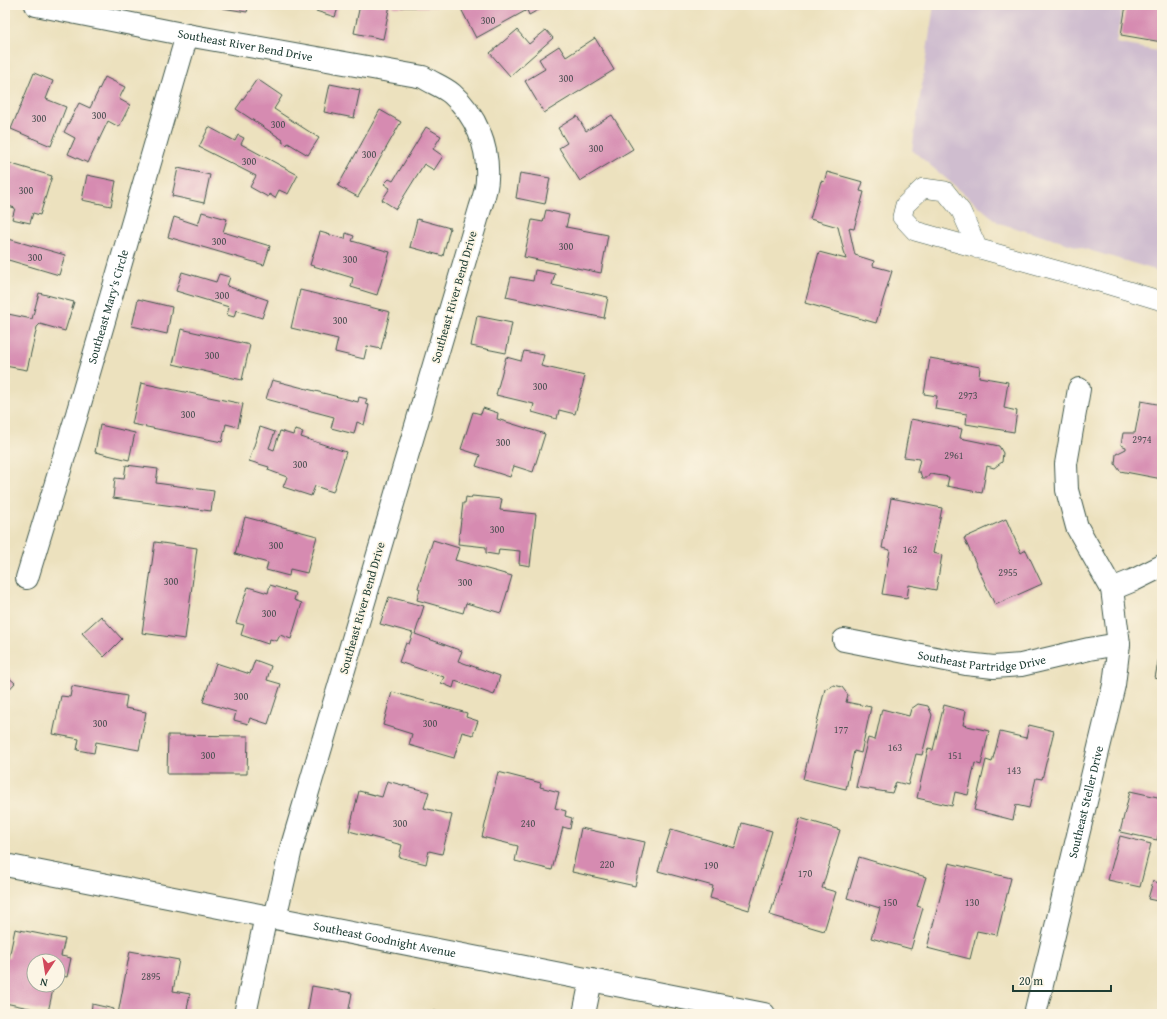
<svg xmlns="http://www.w3.org/2000/svg" width="1167" height="1019" font-family="'Gentium Book Plus',serif">
<rect width="100%" height="100%" fill="#fcf5e5"/>
<filter id="ink" filterUnits="userSpaceOnUse"><feTurbulence type="fractalNoise" baseFrequency=".025" numOctaves="2"/><feDisplacementMap in="SourceGraphic" scale="8" xChannelSelector="R" yChannelSelector="G"/><feConvolveMatrix kernelMatrix="1 2 1 2 8 2 1 2 1" color-interpolation-filters="sRGB"/></filter>
<filter id="wash" filterUnits="userSpaceOnUse"><feTurbulence type="fractalNoise" baseFrequency=".012" numOctaves="4" result="noise"/><feDisplacementMap in="SourceGraphic" scale="16" xChannelSelector="R" yChannelSelector="G"/><feGaussianBlur stdDeviation="0.9" result="paint"/><feColorMatrix in="noise" values="0 0 0 0 0 0 0 0 0 0 0 0 0 0 0 0 0 1.4 0 .05"/><feComposite in="paint" operator="in"/></filter>
<g filter="url(#wash)">
<rect width="100%" height="100%" fill="#ece1be"/>
<path fill="#cfbdcf" d="M 934,5 L 1123,5 L 1116,43 L 1162,52 L 1162,272 L 999,223 L 912,150 Z"/>
<g id="blocks">
<g fill="#d68bb1">
<path d="M 223,5 L 249,5 L 247,12 L 222,8 Z"/>
<path d="M 318,5 L 339,5 L 335,17 L 316,11 Z"/>
<path d="M 360,5 L 390,5 L 383,39 L 354,33 Z"/>
<rect x="393" y="5" width="43" height="2"/>
<path d="M 459,5 L 538,5 L 540,9 L 529,15 L 527,10 L 476,38 Z"/>
<path d="M 1126,5 L 1162,5 L 1162,42 L 1121,35 Z"/>
<path d="M 517,30 L 529,44 L 546,30 L 553,38 L 510,76 L 490,53 Z"/>
<path d="M 595,38 L 614,70 L 544,113 L 525,81 L 545,69 L 539,59 L 559,46 L 566,57 Z"/>
<path d="M 34,73 L 53,81 L 46,99 L 66,107 L 51,146 L 11,129 Z"/>
<path d="M 105,77 L 125,87 L 119,99 L 130,105 L 119,127 L 108,121 L 88,163 L 68,154 L 75,138 L 64,132 L 79,103 L 90,108 Z"/>
<path d="M 257,79 L 282,96 L 274,109 L 319,138 L 308,155 L 288,143 L 287,145 L 282,142 L 283,140 L 236,109 Z"/>
<path d="M 330,84 L 360,90 L 354,118 L 324,112 Z"/>
<path d="M 380,110 L 401,122 L 358,197 L 338,186 Z"/>
<path d="M 612,115 L 633,149 L 580,181 L 559,148 L 567,143 L 558,128 L 577,116 L 586,131 Z"/>
<path d="M 209,127 L 235,141 L 238,135 L 244,138 L 241,144 L 298,175 L 288,194 L 279,190 L 275,198 L 269,194 L 268,197 L 250,187 L 256,176 L 199,147 Z"/>
<path d="M 426,127 L 441,136 L 433,149 L 443,156 L 434,170 L 424,164 L 396,209 L 382,200 L 390,188 L 384,184 L 389,179 L 393,181 Z"/>
<path d="M 5,162 L 52,176 L 40,215 L 33,213 L 30,223 L 12,219 L 15,208 L 5,205 Z"/>
<path d="M 178,168 L 210,175 L 204,203 L 172,196 Z"/>
<path d="M 827,172 L 863,182 L 860,191 L 864,192 L 855,225 L 854,229 L 849,228 L 855,255 L 874,261 L 873,266 L 892,271 L 876,323 L 805,303 L 819,252 L 846,259 L 838,227 L 810,219 L 821,181 L 824,182 Z"/>
<path d="M 520,173 L 550,178 L 545,204 L 516,198 Z"/>
<path d="M 87,175 L 116,181 L 111,206 L 82,200 Z"/>
<path d="M 546,210 L 569,215 L 566,227 L 608,235 L 601,273 L 524,257 L 532,220 L 543,222 Z"/>
<path d="M 202,212 L 227,219 L 223,232 L 270,246 L 264,265 L 168,237 L 174,217 L 198,225 Z"/>
<path d="M 417,219 L 450,228 L 443,256 L 410,247 Z"/>
<path d="M 320,232 L 345,239 L 346,233 L 354,236 L 352,241 L 390,252 L 377,295 L 351,287 L 353,278 L 310,265 Z"/>
<path d="M 5,238 L 65,255 L 59,275 L 5,259 Z"/>
<path d="M 535,270 L 555,274 L 552,285 L 608,297 L 604,318 L 506,297 L 511,277 L 533,281 Z"/>
<path d="M 182,272 L 216,282 L 219,274 L 230,277 L 227,286 L 268,300 L 262,318 L 236,310 L 234,317 L 227,315 L 229,307 L 176,291 Z"/>
<path d="M 300,290 L 390,312 L 381,349 L 367,346 L 364,359 L 335,352 L 338,339 L 291,328 Z"/>
<path d="M 39,293 L 74,302 L 65,331 L 40,324 L 37,327 L 27,370 L 5,366 L 5,318 L 7,319 L 8,314 L 32,319 Z"/>
<path d="M 138,299 L 172,307 L 167,334 L 132,326 Z"/>
<path d="M 477,316 L 512,323 L 506,353 L 471,346 Z"/>
<path d="M 181,329 L 250,345 L 242,380 L 173,364 Z"/>
<path d="M 524,351 L 544,355 L 541,366 L 585,376 L 575,414 L 559,410 L 557,419 L 532,412 L 534,404 L 496,395 L 506,357 L 521,361 Z"/>
<path d="M 930,358 L 980,367 L 979,377 L 1008,382 L 1004,408 L 1017,411 L 1014,432 L 966,424 L 967,414 L 935,409 L 937,396 L 924,394 Z"/>
<path d="M 272,380 L 358,402 L 359,397 L 367,399 L 365,404 L 369,405 L 364,425 L 357,422 L 354,434 L 331,428 L 334,417 L 266,399 Z"/>
<path d="M 141,383 L 243,404 L 238,427 L 226,424 L 222,442 L 132,424 Z"/>
<path d="M 1141,401 L 1162,405 L 1162,479 L 1120,471 L 1115,464 L 1116,454 L 1126,449 L 1126,447 L 1121,445 L 1123,433 L 1135,433 Z"/>
<path d="M 483,408 L 498,413 L 497,419 L 545,434 L 533,472 L 514,466 L 510,477 L 476,466 L 480,455 L 461,449 L 473,412 L 481,414 Z"/>
<path d="M 911,419 L 962,429 L 960,438 L 999,446 L 1003,453 L 1002,462 L 994,468 L 987,466 L 982,493 L 947,486 L 949,477 L 930,474 L 927,478 L 922,478 L 920,472 L 917,472 L 920,459 L 904,457 Z"/>
<path d="M 100,425 L 135,433 L 129,460 L 95,452 Z"/>
<path d="M 260,427 L 275,432 L 269,448 L 274,450 L 280,431 L 293,435 L 295,430 L 303,432 L 301,437 L 346,452 L 333,492 L 315,486 L 311,496 L 283,487 L 287,477 L 268,470 L 269,467 L 249,461 Z"/>
<path d="M 126,465 L 158,469 L 156,483 L 214,491 L 211,511 L 113,498 L 115,478 L 124,479 Z"/>
<path d="M 472,496 L 502,499 L 500,510 L 536,514 L 530,566 L 519,564 L 520,551 L 499,549 L 498,555 L 486,553 L 486,547 L 458,544 L 463,503 L 465,503 L 466,497 L 471,498 Z"/>
<path d="M 891,498 L 942,508 L 933,553 L 942,555 L 936,590 L 909,585 L 907,598 L 882,594 L 890,550 L 882,548 Z"/>
<path d="M 245,517 L 317,536 L 307,573 L 290,569 L 289,576 L 266,570 L 268,563 L 235,554 Z"/>
<path d="M 1006,519 L 1021,553 L 1026,550 L 1042,584 L 995,605 L 964,538 Z"/>
<path d="M 433,540 L 459,548 L 455,560 L 512,576 L 501,613 L 466,603 L 463,613 L 417,600 L 420,589 L 418,588 Z"/>
<path d="M 155,542 L 197,548 L 185,639 L 142,633 Z"/>
<path d="M 270,585 L 296,593 L 294,600 L 302,603 L 291,639 L 280,635 L 277,641 L 270,639 L 268,644 L 241,635 L 244,625 L 236,623 L 248,587 L 268,593 Z"/>
<path d="M 389,597 L 424,606 L 415,634 L 462,651 L 458,661 L 500,676 L 494,695 L 455,681 L 453,688 L 441,683 L 444,677 L 399,662 L 406,643 L 409,644 L 413,633 L 380,624 Z"/>
<path d="M 101,616 L 122,639 L 104,657 L 82,633 Z"/>
<path d="M 1161,646 L 1162,646 L 1162,680 L 1155,678 Z"/>
<path d="M 255,660 L 271,666 L 267,680 L 281,684 L 268,724 L 250,718 L 248,724 L 234,720 L 236,712 L 203,702 L 216,663 L 250,674 Z"/>
<path d="M 5,670 L 9,673 L 6,675 L 15,683 L 5,694 Z"/>
<path d="M 834,685 L 842,687 L 848,695 L 846,702 L 871,707 L 861,753 L 854,751 L 846,789 L 803,779 L 825,689 Z"/>
<path d="M 72,686 L 127,696 L 125,708 L 146,712 L 139,750 L 96,742 L 94,753 L 77,750 L 79,739 L 53,734 L 61,696 L 70,697 Z"/>
<path d="M 392,692 L 467,713 L 466,717 L 478,721 L 473,735 L 462,732 L 454,758 L 409,745 L 412,734 L 383,725 Z"/>
<path d="M 918,704 L 928,706 L 932,715 L 922,755 L 916,754 L 908,785 L 896,782 L 892,793 L 856,787 L 868,738 L 875,740 L 882,709 L 909,716 L 911,709 Z"/>
<path d="M 944,705 L 966,711 L 963,725 L 989,731 L 981,765 L 975,763 L 968,795 L 955,792 L 952,806 L 917,798 L 928,749 L 933,750 Z"/>
<path d="M 1029,725 L 1054,731 L 1042,779 L 1036,778 L 1029,808 L 1016,805 L 1013,820 L 974,810 L 986,760 L 992,762 L 1000,732 L 1026,738 Z"/>
<path d="M 168,735 L 248,736 L 247,774 L 167,774 Z"/>
<path d="M 498,772 L 541,783 L 540,787 L 559,792 L 555,808 L 566,811 L 565,816 L 572,818 L 570,829 L 563,827 L 552,870 L 515,861 L 518,846 L 482,837 Z"/>
<path d="M 387,781 L 429,792 L 424,808 L 452,815 L 442,854 L 429,851 L 426,864 L 399,857 L 402,845 L 349,831 L 359,791 L 382,797 Z"/>
<path d="M 1130,791 L 1162,798 L 1162,819 L 1157,840 L 1120,832 Z"/>
<path d="M 800,818 L 840,830 L 822,888 L 836,892 L 824,931 L 770,915 Z"/>
<path d="M 742,823 L 772,831 L 749,910 L 710,898 L 713,886 L 658,871 L 671,829 L 735,848 Z"/>
<path d="M 581,828 L 645,842 L 635,886 L 572,872 Z"/>
<path d="M 1120,836 L 1151,844 L 1140,887 L 1108,880 Z"/>
<path d="M 859,857 L 926,877 L 917,906 L 923,908 L 911,949 L 871,938 L 880,908 L 847,898 Z"/>
<path d="M 949,863 L 1011,878 L 997,935 L 977,931 L 970,959 L 927,948 Z"/>
<path d="M 1153,881 L 1162,884 L 1162,902 L 1148,899 Z"/>
<path d="M 15,929 L 65,939 L 61,956 L 71,958 L 67,977 L 58,975 L 58,961 L 34,961 L 34,985 L 54,985 L 48,1012 L 5,1003 L 5,958 L 9,958 Z"/>
<path d="M 130,951 L 179,960 L 173,991 L 190,994 L 186,1014 L 118,1014 Z"/>
<path d="M 312,986 L 352,993 L 348,1014 L 307,1014 Z"/>
<path d="M 92,1004 L 114,1009 L 113,1014 L 91,1014 Z"/>
<path d="M 434,1011 L 446,1013 L 446,1014 L 434,1014 Z"/>
<path d="M 21,1012 L 31,1013 L 31,1014 L 21,1014 Z"/>
</g>
</g>
</g>
<g filter="url(#ink)">
<use href="#blocks" fill-opacity="0" stroke="#3e5649" stroke-width="1"/>
<g fill="none" stroke-linecap="round" stroke-linejoin="round">
<g stroke="#3e5649" stroke-width="20">
<path id="service" d="M 978,249 L 961,211 L 945,191 L 923,188 L 905,205 L 902,217 L 915,231 L 1099,282 L 1162,301"/>
</g>
<g stroke="#3e5649" stroke-width="24">
<g id="minor">
<path id="s1" d="M 36,5 L 187,35 L 423,77 C 432,83 444,87 452,94 C 476,115 489,147 487,179 C 487,189 483,199 480,209 L 291,849 L 275,918"/>
<path id="s2" d="M 27,578 L 77,414 L 187,35"/>
<path d="M 1112,589 L 1134,580 L 1162,566"/>
<path id="s3" d="M 844,640 L 966,664 L 994,667 L 1021,665 L 1089,649 L 1119,644"/>
<path d="M 245,1014 L 266,916"/>
<path d="M 584,1014 L 591,980"/>
<path id="s4" d="M 1035,1014 L 1114,685 L 1119,644 L 1112,589 L 1077,527 L 1067,490 L 1066,464 L 1079,389"/>
</g>
</g>
<g stroke="#3e5649" stroke-width="24">
<g id="tertiary">
<path id="s5" d="M 5,865 L 764,1014"/>
</g>
</g>
<use href="#service" stroke="#fff" stroke-width="19"/>
<use href="#minor" stroke="#fff" stroke-width="22"/>
<use href="#tertiary" stroke="#fff" stroke-width="22"/>
</g>
</g>
<g text-anchor="middle" stroke-width="3.5" stroke-linejoin="round" paint-order="stroke">
<g font-size="10" fill="#4d5053">
<text x="488" y="24">300</text>
<text x="566" y="82">300</text>
<text x="99" y="119">300</text>
<text x="39" y="122">300</text>
<text x="278" y="128">300</text>
<text x="596" y="152">300</text>
<text x="369" y="158">300</text>
<text x="249" y="165">300</text>
<text x="26" y="194">300</text>
<text x="219" y="245">300</text>
<text x="566" y="250">300</text>
<text x="35" y="261">300</text>
<text x="350" y="263">300</text>
<text x="222" y="299">300</text>
<text x="340" y="324">300</text>
<text x="212" y="359">300</text>
<text x="540" y="390">300</text>
<text x="968" y="399">2973</text>
<text x="188" y="418">300</text>
<text x="1142" y="443">2974</text>
<text x="503" y="446">300</text>
<text x="954" y="459">2961</text>
<text x="300" y="468">300</text>
<text x="497" y="533">300</text>
<text x="276" y="549">300</text>
<text x="910" y="553">162</text>
<text x="1008" y="576">2955</text>
<text x="171" y="585">300</text>
<text x="465" y="586">300</text>
<text x="269" y="617">300</text>
<text x="241" y="700">300</text>
<text x="100" y="727">300</text>
<text x="430" y="727">300</text>
<text x="841" y="733">177</text>
<text x="895" y="751">163</text>
<text x="208" y="759">300</text>
<text x="955" y="759">151</text>
<text x="1014" y="774">143</text>
<text x="400" y="827">300</text>
<text x="528" y="827">240</text>
<text x="607" y="868">220</text>
<text x="711" y="869">190</text>
<text x="805" y="877">170</text>
<text x="890" y="906">150</text>
<text x="972" y="906">130</text>
<text x="151" y="980">2895</text>
</g>
<g font-size="12" fill="#1f3d34" stroke="#fcf5e5">
<text dy="4" stroke="none"><textPath href="#s1" startOffset="213">Southeast River Bend Drive</textPath></text>
<text transform="translate(454 297) rotate(-74)" y="4">Southeast River Bend Drive</text>
<text dy="4" stroke="none"><textPath href="#s2" startOffset="283">Southeast Mary's Circle</textPath></text>
<text transform="translate(362 608) rotate(-74)" y="4">Southeast River Bend Drive</text>
<text dy="4" stroke="none"><textPath href="#s3" startOffset="140">Southeast Partridge Drive</textPath></text>
<text dy="4" stroke="none"><textPath href="#s4" startOffset="218">Southeast Steller Drive</textPath></text>
<text dy="4" stroke="none"><textPath href="#s5" startOffset="387">Southeast Goodnight Avenue</textPath></text>
</g>
</g>
<rect width="1167" height="1019" fill="none" stroke="#fcf5e5" stroke-width="20"/>
<g transform="translate(46 973) rotate(192)"><circle r="19" fill="#fcf5e5" stroke="#a4ab9e"/>
<path d="M0-3L7 15L0 10L-7 15Z" fill="#d1495b"/>
<text y="-6" font-size="11" font-weight="bold" text-anchor="middle" fill="#1f3d34">N</text>
</g>
<path d="M1013 985v6h98v-6" fill="none" stroke="#1f3d34" stroke-width="2"/>
<text x="1019" y="985" font-size="12" fill="#1f3d34" stroke="#fcf5e5" stroke-width="3" paint-order="stroke">20 m</text>
</svg>
